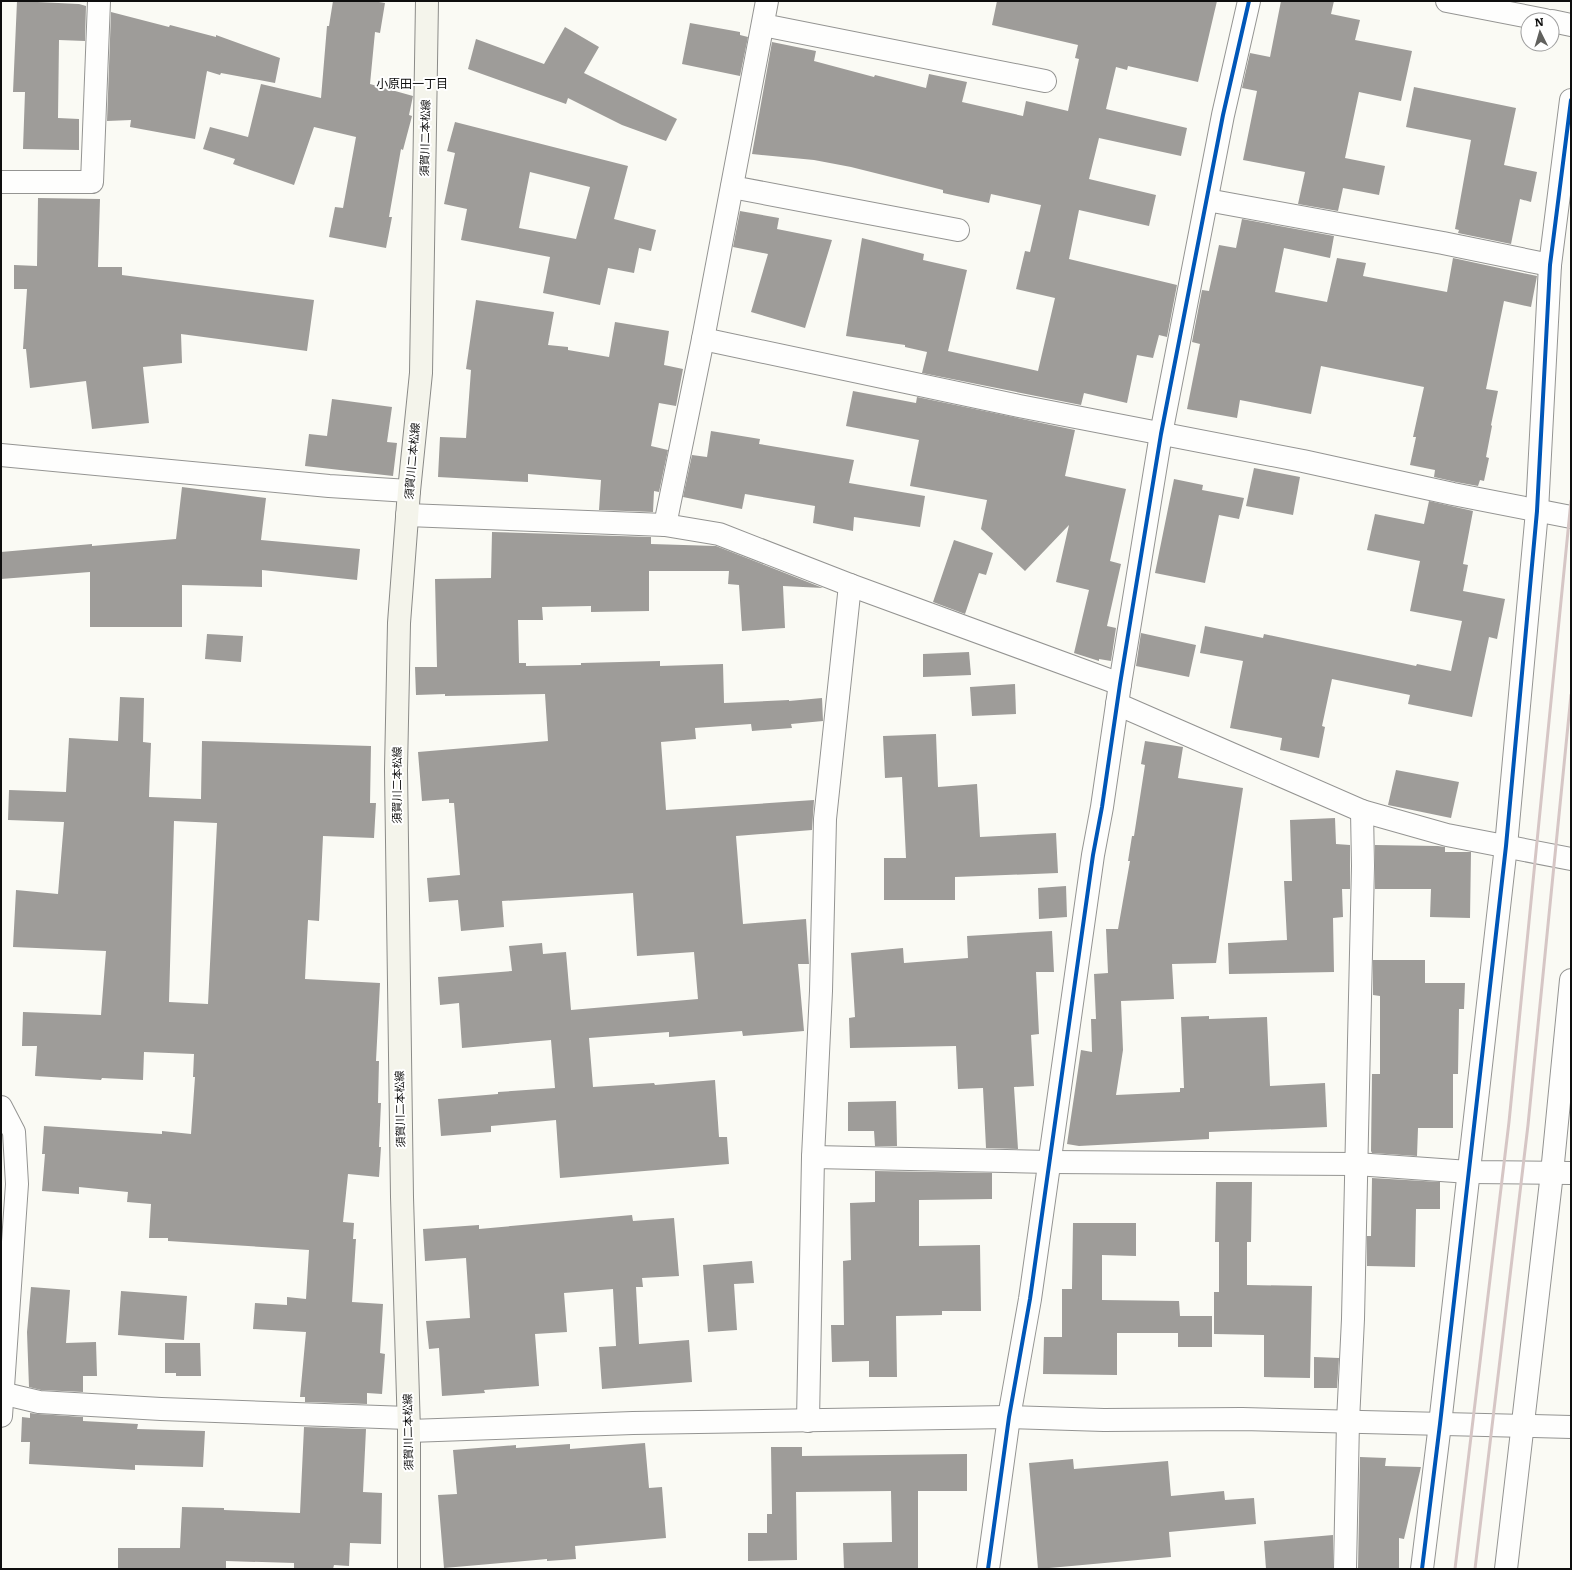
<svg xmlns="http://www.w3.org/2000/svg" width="1572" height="1570" font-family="Literata,'Noto Sans JP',serif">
<rect width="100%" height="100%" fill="#fafaf4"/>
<g fill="#9e9c99" fill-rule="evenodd">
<path d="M 17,1 L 79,4 L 86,6 L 85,41 L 59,40 L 58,118 L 79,119 L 79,150 L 23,149 L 25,92 L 13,92 Z"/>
<path d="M 333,1 L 373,1 L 385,3 L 380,33 L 375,32 L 370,84 L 413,96 L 409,115 L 412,116 L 403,150 L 401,149 L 389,217 L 392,217 L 386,248 L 329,237 L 335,207 L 343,208 L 356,137 L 314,127 L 294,185 L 233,164 L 235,159 L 203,149 L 210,127 L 248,137 L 261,84 L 321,98 L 327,26 L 329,26 Z"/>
<path d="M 997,1 L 1217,1 L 1198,82 L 1128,66 L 1127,70 L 1116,67 L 1106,109 L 1187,128 L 1181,156 L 1099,138 L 1089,179 L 1156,195 L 1149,226 L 1079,210 L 1069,259 L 1177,285 L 1167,337 L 1159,335 L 1153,358 L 1137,355 L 1127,403 L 1084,393 L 1081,405 L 922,373 L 927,352 L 905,347 L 905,345 L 846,336 L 862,238 L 924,254 L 923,260 L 967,270 L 948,351 L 1038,371 L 1055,298 L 1016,289 L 1025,251 L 1030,252 L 1041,205 L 991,194 L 989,203 L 943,193 L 943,190 L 851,167 L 814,160 L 752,154 L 772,42 L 816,51 L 814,61 L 874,77 L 875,75 L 926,88 L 929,74 L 967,82 L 962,102 L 1023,116 L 1026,101 L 1068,111 L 1079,59 L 1075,58 L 1078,45 L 992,25 Z"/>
<path d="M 1281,1 L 1334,1 L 1331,14 L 1360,20 L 1355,40 L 1412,51 L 1401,101 L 1359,92 L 1345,158 L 1385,166 L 1379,195 L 1343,188 L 1338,211 L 1298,204 L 1305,172 L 1243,160 L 1257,91 L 1242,88 L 1250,53 L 1270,57 Z"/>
<path d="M 111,12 L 169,27 L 170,25 L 216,37 L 216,35 L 280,58 L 275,83 L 221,73 L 220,75 L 207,71 L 195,139 L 130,127 L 131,120 L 107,121 Z"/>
<path d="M 690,23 L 740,32 L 740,35 L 748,37 L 740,76 L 682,64 Z"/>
<path d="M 565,27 L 599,47 L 584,73 L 677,119 L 666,141 L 622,125 L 568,98 L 566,104 L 468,69 L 476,39 L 544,64 Z"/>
<path d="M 1414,87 L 1516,108 L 1504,165 L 1537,172 L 1531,202 L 1520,199 L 1511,244 L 1458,233 L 1459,230 L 1455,229 L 1471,140 L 1406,127 Z"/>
<path d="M 455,122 L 628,166 L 614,219 L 656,230 L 651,251 L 639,248 L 634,273 L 608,268 L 600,305 L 543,293 L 550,257 L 461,240 L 467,209 L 444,204 L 455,153 L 447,151 ZM 530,172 L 590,187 L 576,239 L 519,228 Z"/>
<path d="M 38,198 L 100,199 L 98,267 L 122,267 L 122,275 L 314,300 L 307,351 L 181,334 L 182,363 L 143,367 L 149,423 L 92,429 L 86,381 L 30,388 L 26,349 L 23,349 L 27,289 L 14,289 L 14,265 L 37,266 Z"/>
<path d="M 740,211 L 779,218 L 777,229 L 832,240 L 805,328 L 751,312 L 768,254 L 733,247 Z"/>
<path d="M 1242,219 L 1334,236 L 1330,258 L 1284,248 L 1275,292 L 1327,302 L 1337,258 L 1366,263 L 1363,276 L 1447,292 L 1453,258 L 1537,276 L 1531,307 L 1504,301 L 1486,389 L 1498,391 L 1491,425 L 1492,426 L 1486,457 L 1489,458 L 1484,481 L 1480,480 L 1478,486 L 1456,482 L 1434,477 L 1435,470 L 1410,465 L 1416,437 L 1413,437 L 1424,387 L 1321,366 L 1311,414 L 1240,400 L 1237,418 L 1187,409 L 1200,344 L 1192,342 L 1202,290 L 1209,291 L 1219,245 L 1236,248 Z"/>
<path d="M 476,300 L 554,312 L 548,345 L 568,347 L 568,350 L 609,357 L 615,322 L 669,331 L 664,365 L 683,369 L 676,406 L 659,403 L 651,446 L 668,450 L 659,492 L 654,491 L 653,512 L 599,510 L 601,480 L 528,474 L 528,482 L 438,477 L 440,437 L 466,438 L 471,370 L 466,369 Z"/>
<path d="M 853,391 L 916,403 L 917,397 L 1075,430 L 1065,476 L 1126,489 L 1110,561 L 1121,564 L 1107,626 L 1116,628 L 1111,661 L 1099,659 L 1099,661 L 1074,653 L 1089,590 L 1056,582 L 1069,525 L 1025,571 L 981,529 L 987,500 L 910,486 L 919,440 L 846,426 Z"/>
<path d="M 332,399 L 392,407 L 387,442 L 397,443 L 393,476 L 305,466 L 309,434 L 327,436 Z"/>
<path d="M 711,431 L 760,439 L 759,444 L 854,460 L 849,483 L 925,496 L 920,527 L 854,517 L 853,531 L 813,523 L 815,506 L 745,494 L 742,509 L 683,497 L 692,455 L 707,457 Z"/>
<path d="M 1254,468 L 1300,477 L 1293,515 L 1246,506 Z"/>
<path d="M 1174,479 L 1203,485 L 1202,490 L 1244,498 L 1239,519 L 1219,515 L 1205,583 L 1155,573 Z"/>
<path d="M 182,487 L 266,498 L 261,540 L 360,549 L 357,580 L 262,570 L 262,587 L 182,585 L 182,627 L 90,627 L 90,572 L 1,579 L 1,552 L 92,544 L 92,546 L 176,539 Z"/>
<path d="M 1429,501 L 1473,511 L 1463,564 L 1468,565 L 1463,591 L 1505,599 L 1497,639 L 1489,637 L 1472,717 L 1408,704 L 1410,695 L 1332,679 L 1322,726 L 1325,727 L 1319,758 L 1280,750 L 1282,738 L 1230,728 L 1243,661 L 1200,653 L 1205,626 L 1263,638 L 1264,634 L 1416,666 L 1417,664 L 1451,671 L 1462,621 L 1410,611 L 1420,561 L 1367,550 L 1375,514 L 1424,524 Z"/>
<path d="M 492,532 L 651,537 L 651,544 L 716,546 L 823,588 L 783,586 L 785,628 L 742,631 L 739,585 L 728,584 L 729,571 L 649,571 L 649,611 L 591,612 L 591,606 L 542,607 L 543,620 L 518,620 L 519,663 L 526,663 L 526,666 L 581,665 L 581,663 L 660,661 L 660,666 L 723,664 L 724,703 L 789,700 L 789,701 L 822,698 L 823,721 L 791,724 L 792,728 L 752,731 L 751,724 L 695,728 L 696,739 L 661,742 L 666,810 L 814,800 L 812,830 L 736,836 L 743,924 L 806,919 L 809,964 L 798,964 L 804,1031 L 743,1036 L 742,1031 L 669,1037 L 669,1032 L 589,1038 L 593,1087 L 654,1083 L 655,1085 L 715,1080 L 719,1137 L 727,1137 L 729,1164 L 560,1178 L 556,1120 L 491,1126 L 491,1132 L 441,1136 L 438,1099 L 498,1094 L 498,1092 L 555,1088 L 551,1040 L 462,1048 L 459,1003 L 440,1005 L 438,977 L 512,971 L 509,946 L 542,943 L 543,954 L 566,952 L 571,1010 L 698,999 L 694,952 L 637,956 L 633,893 L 502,901 L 504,927 L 461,931 L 458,900 L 429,902 L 427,878 L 460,875 L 454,803 L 449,803 L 449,799 L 422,801 L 418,752 L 548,741 L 545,694 L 445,696 L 445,694 L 416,695 L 415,667 L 437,667 L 435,579 L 491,578 Z"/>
<path d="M 954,540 L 993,553 L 986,575 L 979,573 L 965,614 L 933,602 Z"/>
<path d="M 1141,633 L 1196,645 L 1189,677 L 1136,666 Z"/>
<path d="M 207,634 L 243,636 L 241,662 L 205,659 Z"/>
<path d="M 969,652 L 971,675 L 923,677 L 923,654 Z"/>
<path d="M 1015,684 L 1016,714 L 972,716 L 970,687 Z"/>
<path d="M 120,697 L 144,698 L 143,742 L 151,743 L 149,797 L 201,799 L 202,741 L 371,746 L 370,803 L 376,803 L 374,838 L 323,836 L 319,921 L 308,920 L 305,979 L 380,983 L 376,1061 L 379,1061 L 378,1103 L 381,1103 L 379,1147 L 381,1147 L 379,1177 L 348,1174 L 343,1222 L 354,1223 L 353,1239 L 356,1239 L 352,1302 L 383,1304 L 380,1353 L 385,1354 L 382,1394 L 367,1393 L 367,1404 L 305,1402 L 305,1397 L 300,1397 L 306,1332 L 253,1329 L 255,1303 L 287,1305 L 287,1297 L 306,1299 L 309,1250 L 168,1241 L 168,1238 L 149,1238 L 151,1204 L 127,1202 L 128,1192 L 79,1187 L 79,1194 L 42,1191 L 45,1154 L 42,1154 L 44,1126 L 162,1134 L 162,1131 L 191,1134 L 195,1077 L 193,1077 L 194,1054 L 144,1052 L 143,1080 L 102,1078 L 101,1080 L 35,1076 L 37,1046 L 22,1046 L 23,1012 L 101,1015 L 106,951 L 13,947 L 16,890 L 58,894 L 64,822 L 8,820 L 9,790 L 66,792 L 69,738 L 118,741 ZM 174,821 L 217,823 L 208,1004 L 169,1002 Z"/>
<path d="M 936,734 L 938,787 L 977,784 L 980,837 L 1056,833 L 1058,873 L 955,877 L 955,900 L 884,900 L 884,858 L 906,858 L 902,777 L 885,778 L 883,736 Z"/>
<path d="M 1145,741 L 1183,747 L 1178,778 L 1243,788 L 1216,963 L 1172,964 L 1174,999 L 1121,1001 L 1123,1050 L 1116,1095 L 1180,1092 L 1180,1088 L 1184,1088 L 1181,1017 L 1209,1016 L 1209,1019 L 1267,1017 L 1270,1086 L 1325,1083 L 1327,1127 L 1209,1132 L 1209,1139 L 1079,1146 L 1067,1144 L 1081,1050 L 1092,1052 L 1091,1019 L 1096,1019 L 1094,974 L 1108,973 L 1106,929 L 1118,929 L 1130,861 L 1128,861 L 1132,836 L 1134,836 L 1145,765 L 1141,764 Z"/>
<path d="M 1396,770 L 1459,782 L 1451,818 L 1388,805 Z"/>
<path d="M 1335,818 L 1336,844 L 1350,845 L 1350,889 L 1342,889 L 1343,917 L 1333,918 L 1334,972 L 1229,974 L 1228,943 L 1287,940 L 1284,881 L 1292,881 L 1290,820 Z"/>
<path d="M 1375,845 L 1438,846 L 1445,847 L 1445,852 L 1471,852 L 1470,918 L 1430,917 L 1431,889 L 1375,889 Z"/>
<path d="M 1066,886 L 1067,917 L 1039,919 L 1038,888 Z"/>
<path d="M 1052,931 L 1054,972 L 1036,972 L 1039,1034 L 1031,1035 L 1034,1086 L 1014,1087 L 1018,1149 L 986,1148 L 983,1088 L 958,1089 L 956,1046 L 850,1048 L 849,1018 L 855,1017 L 851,953 L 903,948 L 904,963 L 968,958 L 967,936 Z"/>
<path d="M 1373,960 L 1425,960 L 1425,983 L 1465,983 L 1464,1009 L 1459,1009 L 1458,1074 L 1453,1074 L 1453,1128 L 1418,1128 L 1417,1156 L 1372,1153 L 1371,1151 L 1372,1074 L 1380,1074 L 1380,996 L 1373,995 Z"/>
<path d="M 896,1101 L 897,1146 L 875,1146 L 874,1131 L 848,1131 L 848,1102 Z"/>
<path d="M 875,1171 L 992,1173 L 992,1199 L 919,1200 L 919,1246 L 980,1245 L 981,1311 L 942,1311 L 942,1315 L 896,1316 L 897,1377 L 869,1377 L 869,1361 L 832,1362 L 831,1325 L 844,1325 L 843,1261 L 851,1260 L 850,1203 L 875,1202 Z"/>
<path d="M 1372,1178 L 1440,1182 L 1440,1209 L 1416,1209 L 1415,1267 L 1367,1266 L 1367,1236 L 1371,1236 Z"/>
<path d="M 1216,1182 L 1252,1182 L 1251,1242 L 1247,1242 L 1247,1285 L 1312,1286 L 1310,1378 L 1264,1377 L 1264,1335 L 1214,1334 L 1214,1292 L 1219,1292 L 1219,1242 L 1215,1242 Z"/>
<path d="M 632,1215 L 633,1221 L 674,1218 L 679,1276 L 642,1278 L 643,1287 L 636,1287 L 639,1344 L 689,1340 L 692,1382 L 602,1389 L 599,1347 L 616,1346 L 613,1289 L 564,1293 L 567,1332 L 535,1334 L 539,1386 L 484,1390 L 485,1393 L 442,1396 L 439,1348 L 429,1349 L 426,1321 L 470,1318 L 466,1258 L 425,1261 L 423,1229 L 479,1225 L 479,1229 Z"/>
<path d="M 1073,1223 L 1136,1223 L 1136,1256 L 1102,1255 L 1102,1300 L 1179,1301 L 1180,1316 L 1212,1316 L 1212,1347 L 1178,1347 L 1178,1333 L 1117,1333 L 1117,1375 L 1043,1374 L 1044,1337 L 1062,1337 L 1062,1289 L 1072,1289 Z"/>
<path d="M 752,1261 L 754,1283 L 734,1284 L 737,1330 L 708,1332 L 703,1265 Z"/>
<path d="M 31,1287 L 70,1290 L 66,1343 L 96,1342 L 97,1376 L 83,1376 L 83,1392 L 41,1390 L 29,1387 L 27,1332 Z"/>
<path d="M 121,1291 L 187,1296 L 184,1340 L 118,1335 Z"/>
<path d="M 165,1343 L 200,1343 L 201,1376 L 176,1376 L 176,1373 L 165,1373 Z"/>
<path d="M 1314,1357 L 1339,1358 L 1337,1388 L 1314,1388 Z"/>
<path d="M 30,1413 L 38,1414 L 83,1417 L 83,1421 L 138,1424 L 137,1429 L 205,1431 L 203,1467 L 135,1465 L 135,1470 L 29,1464 L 30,1442 L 21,1442 L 22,1417 L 30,1418 Z"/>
<path d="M 304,1427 L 366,1429 L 363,1492 L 382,1493 L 381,1544 L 350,1543 L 349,1566 L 334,1565 L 333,1569 L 294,1569 L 294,1563 L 226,1561 L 226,1569 L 118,1569 L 118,1548 L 180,1548 L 182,1507 L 224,1508 L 224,1510 L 300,1513 Z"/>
<path d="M 645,1443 L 649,1488 L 662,1487 L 666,1538 L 575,1546 L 576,1559 L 547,1561 L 547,1559 L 444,1568 L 438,1495 L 457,1494 L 453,1450 L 516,1445 L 516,1448 L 570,1444 L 570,1449 Z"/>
<path d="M 771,1447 L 802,1447 L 802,1456 L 967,1454 L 967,1491 L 918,1491 L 918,1569 L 844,1569 L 843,1543 L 892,1542 L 891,1491 L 796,1492 L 797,1560 L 748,1561 L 748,1533 L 767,1533 L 767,1514 L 772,1514 Z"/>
<path d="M 1360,1457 L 1386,1458 L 1385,1466 L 1421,1467 L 1404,1539 L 1399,1538 L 1399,1569 L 1358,1569 Z"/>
<path d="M 1073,1459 L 1074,1469 L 1168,1461 L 1171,1496 L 1224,1491 L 1225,1500 L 1254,1498 L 1256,1524 L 1169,1532 L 1171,1557 L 1038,1569 L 1029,1463 Z"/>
<path d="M 1333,1535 L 1333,1569 L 1266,1569 L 1264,1541 Z"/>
</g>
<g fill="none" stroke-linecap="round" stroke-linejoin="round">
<g stroke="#949492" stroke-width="24">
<g id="minor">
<path d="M 1447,1 L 1545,20"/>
<path d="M 1552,21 L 1571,25"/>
<path d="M 763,25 L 1045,81"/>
<path d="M 1,182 L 92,182 L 99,1"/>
<path d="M 732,187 L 958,230"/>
<path d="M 1207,200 L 1443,243 L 1550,265"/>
<path d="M 703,339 L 1019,406 L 1303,461 L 1453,494 L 1571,517"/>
<path d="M 1,455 L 329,486 L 409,491"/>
<path d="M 407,515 L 665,525 L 719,534 L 850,585 L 1120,684"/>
<path d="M 665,525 L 703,339 L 767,1"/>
<path d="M 1117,704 L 1362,811 L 1447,835 L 1571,859"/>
<path d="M 1,1107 L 14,1132 L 17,1184 L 1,1416"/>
<path d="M 813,1157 L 1050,1162 L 1356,1164 L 1469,1172 L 1571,1173"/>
<path d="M 1,1393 L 39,1402 L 161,1409 L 408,1418"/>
<path d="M 808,1421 L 813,1157 L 821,991 L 825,819 L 850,585"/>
<path d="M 988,1569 L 1009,1417 L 1030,1299 L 1093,855 L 1102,807 L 1120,684 L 1161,434 L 1223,115 L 1249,1"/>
<path d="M 1345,1569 L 1348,1421 L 1353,1319 L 1359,1041 L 1363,866 L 1362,811"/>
<path d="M 1422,1569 L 1440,1424 L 1506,846 L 1537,511 L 1550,265 L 1571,100"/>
<path d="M 1506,1569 L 1552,1173 L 1571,980"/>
</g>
</g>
<g stroke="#949492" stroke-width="24">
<path id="tertiary" d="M 409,1431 L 633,1423 L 1009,1417 L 1104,1420 L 1242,1419 L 1571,1427"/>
</g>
<g stroke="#8b8b88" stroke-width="24">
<path id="secondary" d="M 409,1569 L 409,1431 L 402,1197 L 396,770 L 399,623 L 409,491 L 421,373 L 427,1"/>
</g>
<use href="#minor" stroke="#fefefd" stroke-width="22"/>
<use href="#tertiary" stroke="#fefefd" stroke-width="22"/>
<use href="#secondary" stroke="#f4f4eb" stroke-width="22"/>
<g stroke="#d6c6c5" stroke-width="3">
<path d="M 1455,1569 L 1509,1122 L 1571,501"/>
<path d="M 1475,1569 L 1528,1125 L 1571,695"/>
</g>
<g stroke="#fff" stroke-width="6">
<g id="cycleway">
<path d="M 988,1569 L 1009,1417 L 1030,1299 L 1093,855 L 1102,807 L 1120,684 L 1161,434 L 1223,115 L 1249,1"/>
<path d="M 1422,1569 L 1440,1424 L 1506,846 L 1537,511 L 1550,265 L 1571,100"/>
</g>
</g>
<use href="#cycleway" stroke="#0057b8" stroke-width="4"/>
</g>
<g text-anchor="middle" stroke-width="4" stroke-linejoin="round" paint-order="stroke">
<g font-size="11" fill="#0e0e0e" stroke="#fff">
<text transform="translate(425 138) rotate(-89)" y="4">須賀川二本松線</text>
<text transform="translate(412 461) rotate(-85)" y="4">須賀川二本松線</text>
<text transform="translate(397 785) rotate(-90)" y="4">須賀川二本松線</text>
<text transform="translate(400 1109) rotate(-91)" y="4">須賀川二本松線</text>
<text transform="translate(408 1432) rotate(-91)" y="4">須賀川二本松線</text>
</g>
<g font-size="12" fill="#0e0e0e" stroke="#fff">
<text x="412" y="88">小原田一丁目</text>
</g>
</g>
<rect width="1572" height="1570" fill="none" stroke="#0e0e0e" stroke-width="4"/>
<g transform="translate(1540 32) rotate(355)"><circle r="19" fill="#ffffff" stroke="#9f9f9f"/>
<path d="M0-3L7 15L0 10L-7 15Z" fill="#61615e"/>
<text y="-6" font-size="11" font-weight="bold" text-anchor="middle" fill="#0e0e0e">N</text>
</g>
</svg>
